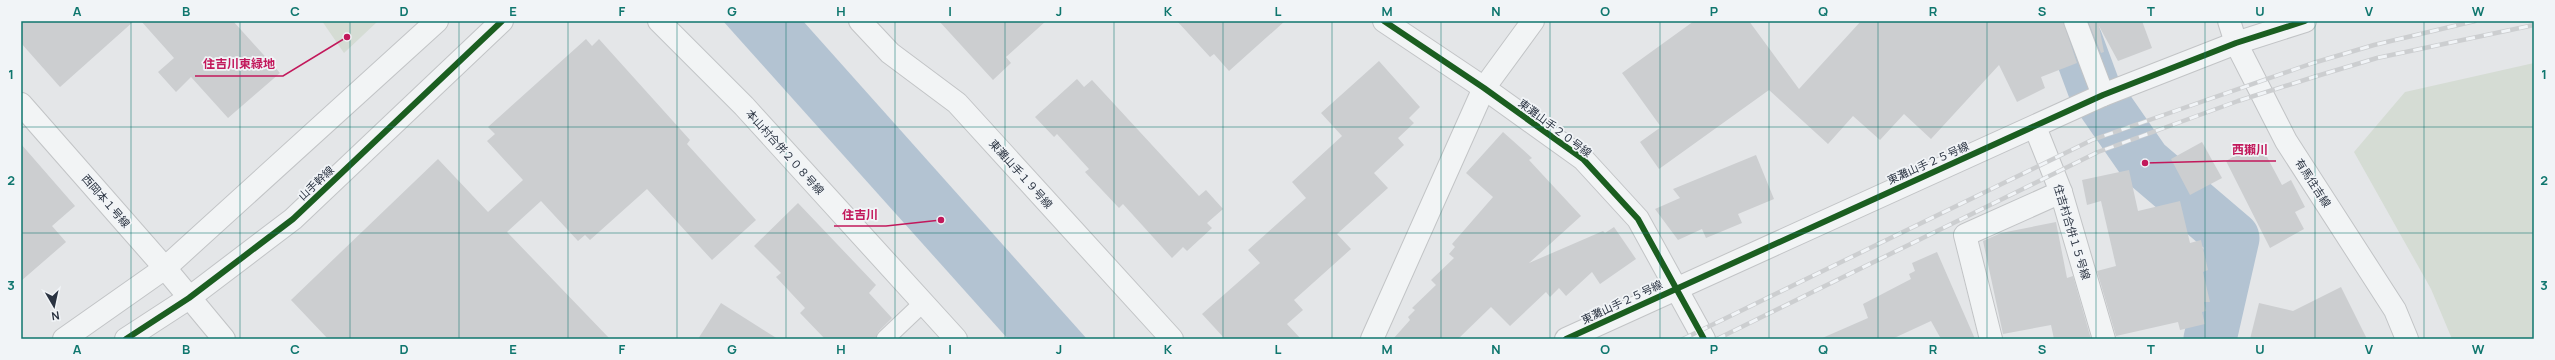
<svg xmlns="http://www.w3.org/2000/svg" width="2555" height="360" font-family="Manrope,'Noto Sans JP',sans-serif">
<rect width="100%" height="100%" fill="#e4e6e8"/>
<g fill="#d5dcd4">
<path d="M 322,21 L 378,21 L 344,53 Z"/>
<path d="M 2534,63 L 2534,339 L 2452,339 L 2431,289 L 2354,152 L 2405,92 Z"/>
</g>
<path fill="#b3c3d2" d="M 723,21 L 803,21 L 1087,339 L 1008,339 Z"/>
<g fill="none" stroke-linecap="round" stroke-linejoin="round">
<path stroke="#b3c3d2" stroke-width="53" d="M 2076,40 L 2095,91 L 2145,163 L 2233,238 L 2210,339"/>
</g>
<g fill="#ccced0">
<path d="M 21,21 L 134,21 L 60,87 L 21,43 Z"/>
<path d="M 141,21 L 233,21 L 280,73 L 228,118 L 191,77 L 176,92 L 158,72 L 174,58 Z"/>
<path d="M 939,21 L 1046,21 L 1006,57 L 1011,63 L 993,80 Z"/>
<path d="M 1177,21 L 1285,21 L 1229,71 L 1214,54 L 1210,57 Z"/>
<path d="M 1694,21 L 1749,21 L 1799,89 L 1861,21 L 2063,21 L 2077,63 L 2041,77 L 2045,88 L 2017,102 L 1999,65 L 1931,139 L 1904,114 L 1880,140 L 1853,116 L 1828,144 L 1769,90 L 1659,169 L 1640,142 L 1661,127 L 1622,73 Z"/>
<path d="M 2088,21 L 2142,21 L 2152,48 L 2118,61 L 2099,26 L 2104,52 L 2101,53 Z"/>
<path d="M 586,39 L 592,46 L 599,39 L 690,140 L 687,144 L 756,220 L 712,260 L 647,189 L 590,240 L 585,235 L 578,241 L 541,201 L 507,232 L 610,339 L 328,339 L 291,300 L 438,159 L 488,212 L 523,180 L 487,141 L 495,134 L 488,127 Z"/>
<path d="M 1379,61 L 1420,107 L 1409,118 L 1414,123 L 1398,138 L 1404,145 L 1374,173 L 1388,188 L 1337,234 L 1351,249 L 1294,300 L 1303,310 L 1287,324 L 1301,339 L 1225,339 L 1202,314 L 1260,263 L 1248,250 L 1306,198 L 1292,182 L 1342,136 L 1321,113 Z"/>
<path d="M 1077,79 L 1084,87 L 1092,80 L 1199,196 L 1206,190 L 1223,209 L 1207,223 L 1212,228 L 1187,251 L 1183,247 L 1172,258 L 1123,204 L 1119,208 L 1085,172 L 1089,169 L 1057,134 L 1054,137 L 1035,117 Z"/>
<path d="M 1503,132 L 1532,158 L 1529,160 L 1581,216 L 1529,263 L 1603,231 L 1605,233 L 1614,227 L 1636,259 L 1600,284 L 1592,272 L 1566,296 L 1559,288 L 1550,297 L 1546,292 L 1510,326 L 1491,307 L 1458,339 L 1393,339 L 1410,320 L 1408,317 L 1415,310 L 1412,308 L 1436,285 L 1431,280 L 1454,258 L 1449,254 L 1455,247 L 1452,244 L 1493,197 L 1466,173 Z"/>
<path d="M 2202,142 L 2222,178 L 2190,195 L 2171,159 Z"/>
<path d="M 2259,142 L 2282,185 L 2291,180 L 2305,207 L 2295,212 L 2304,229 L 2270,248 L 2226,161 Z"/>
<path d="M 21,144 L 75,206 L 52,226 L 66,242 L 21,281 Z"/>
<path d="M 1756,155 L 1774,199 L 1738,214 L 1742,223 L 1706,238 L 1702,229 L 1678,240 L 1655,209 L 1680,198 L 1673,189 Z"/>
<path d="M 2129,170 L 2138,211 L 2180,201 L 2190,243 L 2201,240 L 2208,270 L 2203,272 L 2210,302 L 2204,302 L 2206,311 L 2202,312 L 2205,324 L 2180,330 L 2178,322 L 2116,336 L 2097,271 L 2116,266 L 2101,201 L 2087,205 L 2082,180 Z"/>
<path d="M 798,203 L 876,285 L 869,293 L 892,318 L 878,332 L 875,339 L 825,339 L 800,313 L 805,308 L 776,277 L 781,273 L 754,246 Z"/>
<path d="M 2056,222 L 2067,278 L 2073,276 L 2091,339 L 2054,339 L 2051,325 L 2003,334 L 1983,241 L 2001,233 Z"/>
<path d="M 1937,252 L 1975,339 L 1941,339 L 1931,321 L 1892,339 L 1820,339 L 1868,318 L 1863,304 L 1911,279 L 1909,274 L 1915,271 L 1912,263 Z"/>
<path d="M 2341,287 L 2367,339 L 2250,339 L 2259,303 L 2293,311 Z"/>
<path d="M 721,303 L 778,339 L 698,339 Z"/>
</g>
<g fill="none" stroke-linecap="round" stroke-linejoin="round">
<g stroke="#c2c4c6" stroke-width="19">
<path id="service" d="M 885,339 L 923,303"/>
</g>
<g stroke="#c2c4c6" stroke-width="24">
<g id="minor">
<path d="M 1384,21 L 1484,88 L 1583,159 L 1638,219 L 1704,339"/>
<path d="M 2075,21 L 2103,95"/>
<path d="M 2236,43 L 2286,141 L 2395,310 L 2407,339"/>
<path d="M 21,104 L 165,268 L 224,339"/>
<path d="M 2035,127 L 2061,192 L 2104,339"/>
<path d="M 1372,339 L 1484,88 L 1533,21"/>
<path d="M 1991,339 L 1965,235 L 2061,192"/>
</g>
</g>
<g stroke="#c2c4c6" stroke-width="24">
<g id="tertiary">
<path d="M 659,21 L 744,106 L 956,339"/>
<path d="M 860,21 L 890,53 L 957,103 L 1172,339"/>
<path d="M 2229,21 L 2236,43"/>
<path d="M 64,339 L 165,268 L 437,21"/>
<path d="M 126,339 L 189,298 L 293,219 L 502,21"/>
<path d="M 1566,339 L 2103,95 L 2236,43 L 2305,21"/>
</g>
</g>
<use href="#service" stroke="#f2f4f5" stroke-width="17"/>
<use href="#minor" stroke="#f2f4f5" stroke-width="22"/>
<use href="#tertiary" stroke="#f2f4f5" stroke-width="22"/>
<g stroke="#ccced0" stroke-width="4.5">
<g id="rail">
<path d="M 1683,339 L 2092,140 L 2313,63 L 2374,45 L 2475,21"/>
<path d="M 1717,339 L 2098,152 L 2238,101 L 2317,76 L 2377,58 L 2534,25"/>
</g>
</g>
<use href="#rail" stroke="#f1f4f7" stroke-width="3" stroke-dasharray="9" stroke-linecap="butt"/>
<g stroke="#f1f4f7" stroke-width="8">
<g id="cycleway">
<path d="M 1384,21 L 1484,88 L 1583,159 L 1638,219 L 1704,339"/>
<path d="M 126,339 L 189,298 L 293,219 L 502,21"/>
<path d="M 1566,339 L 2103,95 L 2236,43 L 2305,21"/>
</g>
</g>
<use href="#cycleway" stroke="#1b5e20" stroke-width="6"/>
</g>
<path fill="none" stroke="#0f766e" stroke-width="1" stroke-opacity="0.55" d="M 131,21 L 131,339M 240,21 L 240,339M 350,21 L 350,339M 459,21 L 459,339M 568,21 L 568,339M 677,21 L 677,339M 786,21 L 786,339M 895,21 L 895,339M 1005,21 L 1005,339M 1114,21 L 1114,339M 1223,21 L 1223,339M 1332,21 L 1332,339M 1441,21 L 1441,339M 1550,21 L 1550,339M 1660,21 L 1660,339M 1769,21 L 1769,339M 1878,21 L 1878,339M 1987,21 L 1987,339M 2096,21 L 2096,339M 2205,21 L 2205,339M 2315,21 L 2315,339M 2424,21 L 2424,339M 21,127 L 2534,127M 21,233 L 2534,233"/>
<g text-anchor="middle" stroke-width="3.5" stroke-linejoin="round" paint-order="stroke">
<g font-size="11" fill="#2a3341" stroke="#f1f4f7">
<text transform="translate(1555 128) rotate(37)" y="4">東灘山手２０号線</text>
<text transform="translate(785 152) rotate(48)" y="4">本山村合併２０８号線</text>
<text transform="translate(1928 163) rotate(-24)" y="4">東灘山手２５号線</text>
<text transform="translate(1021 174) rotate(48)" y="4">東灘山手１９号線</text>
<text transform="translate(316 183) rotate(-43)" y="4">山手幹線</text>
<text transform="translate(2313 183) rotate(57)" y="4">有馬住吉線</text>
<text transform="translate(106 201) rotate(49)" y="4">西岡本１号線</text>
<text transform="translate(2072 232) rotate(73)" y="4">住吉村合併１５号線</text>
<text transform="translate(1622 302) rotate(-25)" y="4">東灘山手２５号線</text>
</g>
</g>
<path fill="none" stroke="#c2185b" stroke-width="1.5" d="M347 37L283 76H195M2145 163L2224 161H2276M941 220L886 226H834"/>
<g fill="#c2185b" stroke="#f1f4f7" stroke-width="1.5">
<circle cx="347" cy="37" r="4"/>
<circle cx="2145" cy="163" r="4"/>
<circle cx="941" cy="220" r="4"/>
</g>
<g font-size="12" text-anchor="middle" font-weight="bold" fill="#c2185b" stroke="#f1f4f7" stroke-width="3.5" stroke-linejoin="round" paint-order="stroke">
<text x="239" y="68">住吉川東緑地</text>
<text x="2250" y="154">西獺川</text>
<text x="860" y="219">住吉川</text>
</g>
<rect width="2555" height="360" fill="none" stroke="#f1f4f7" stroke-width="44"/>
<g transform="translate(54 306) rotate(171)" stroke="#f1f4f7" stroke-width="3" paint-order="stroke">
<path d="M0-3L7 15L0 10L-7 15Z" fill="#2a3341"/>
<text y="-6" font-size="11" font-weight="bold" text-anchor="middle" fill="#2a3341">N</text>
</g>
<rect x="22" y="22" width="2511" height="316" fill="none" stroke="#0f766e" stroke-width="1.5"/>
<g font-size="13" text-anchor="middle" font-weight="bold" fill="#0f766e">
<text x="77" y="16">A</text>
<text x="186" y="16">B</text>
<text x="295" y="16">C</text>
<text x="404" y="16">D</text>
<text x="513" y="16">E</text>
<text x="622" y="16">F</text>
<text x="732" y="16">G</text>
<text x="841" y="16">H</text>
<text x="950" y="16">I</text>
<text x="1059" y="16">J</text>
<text x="1168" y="16">K</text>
<text x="1278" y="16">L</text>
<text x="1387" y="16">M</text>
<text x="1496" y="16">N</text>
<text x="1605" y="16">O</text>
<text x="1714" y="16">P</text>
<text x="1823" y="16">Q</text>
<text x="1933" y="16">R</text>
<text x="2042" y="16">S</text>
<text x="2151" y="16">T</text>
<text x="2260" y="16">U</text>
<text x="2369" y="16">V</text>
<text x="2478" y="16">W</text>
<text x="11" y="79">1</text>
<text x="2544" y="79">1</text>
<text x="11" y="185">2</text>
<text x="2544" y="185">2</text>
<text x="11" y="290">3</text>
<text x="2544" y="290">3</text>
<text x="77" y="354">A</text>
<text x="186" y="354">B</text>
<text x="295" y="354">C</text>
<text x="404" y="354">D</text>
<text x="513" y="354">E</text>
<text x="622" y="354">F</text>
<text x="732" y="354">G</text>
<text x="841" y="354">H</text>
<text x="950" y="354">I</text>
<text x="1059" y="354">J</text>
<text x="1168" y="354">K</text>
<text x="1278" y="354">L</text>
<text x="1387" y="354">M</text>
<text x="1496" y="354">N</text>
<text x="1605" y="354">O</text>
<text x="1714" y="354">P</text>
<text x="1823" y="354">Q</text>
<text x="1933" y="354">R</text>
<text x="2042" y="354">S</text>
<text x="2151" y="354">T</text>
<text x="2260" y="354">U</text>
<text x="2369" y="354">V</text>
<text x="2478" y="354">W</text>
</g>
</svg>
